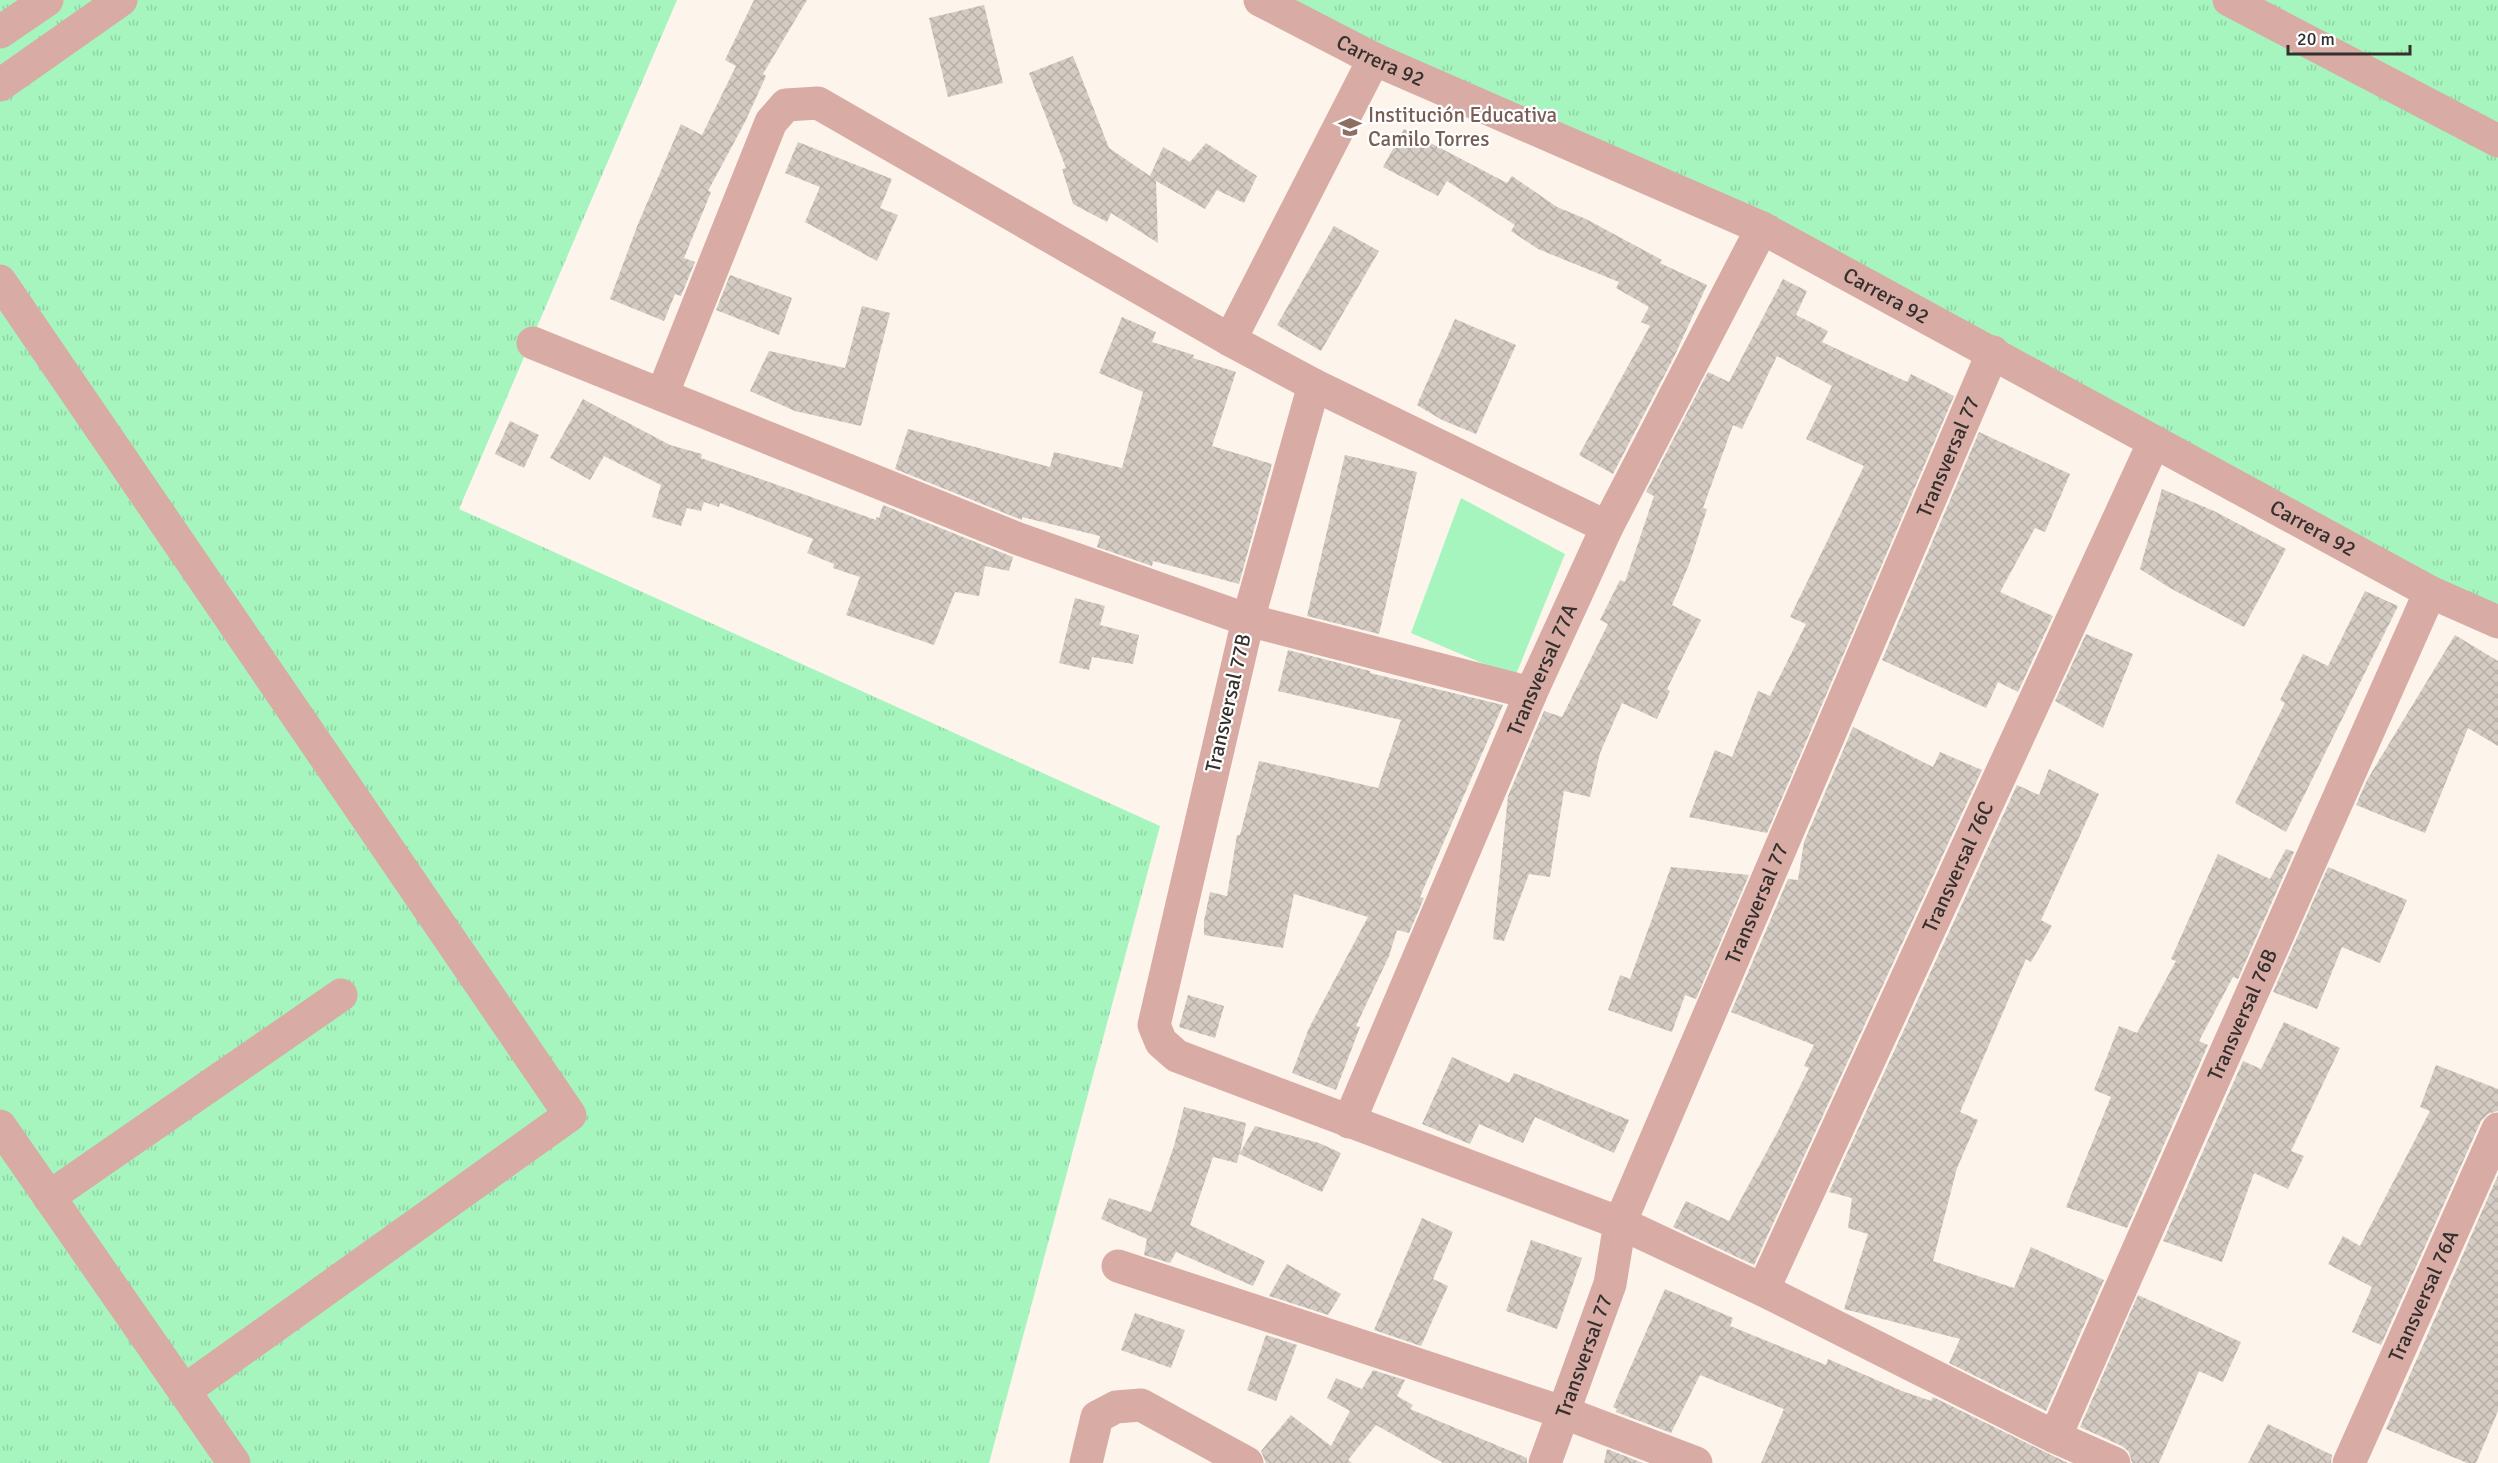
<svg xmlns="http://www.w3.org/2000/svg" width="2498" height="1463" font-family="Signika,sans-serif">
<defs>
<pattern id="grass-tufts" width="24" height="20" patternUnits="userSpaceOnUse" patternTransform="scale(1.5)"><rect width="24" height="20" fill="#a6f5bf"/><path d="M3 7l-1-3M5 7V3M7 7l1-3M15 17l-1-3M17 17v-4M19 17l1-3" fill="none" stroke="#90d2a4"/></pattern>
<pattern id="building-cross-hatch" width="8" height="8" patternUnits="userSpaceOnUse" patternTransform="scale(1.5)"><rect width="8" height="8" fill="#d4cbc3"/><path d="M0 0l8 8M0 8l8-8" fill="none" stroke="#b7afa8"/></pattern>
</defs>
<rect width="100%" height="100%" fill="#fdf4ec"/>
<g fill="url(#grass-tufts)">
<path d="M 0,0 L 677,0 L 459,509 L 1160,826 L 989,1463 L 0,1463 Z"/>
<path d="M 1257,0 L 2498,0 L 2498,622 L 1993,352 Z"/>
</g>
<path fill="#a6f5bf" d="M 1461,498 L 1565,554 L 1515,677 L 1411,633 Z"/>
<g fill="url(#building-cross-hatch)">
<path d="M 754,0 L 807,0 L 763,74 L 766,76 L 745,122 L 708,191 L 711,192 L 684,258 L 695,262 L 681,296 L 675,294 L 664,321 L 610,299 L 638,224 L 681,124 L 702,135 L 736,66 L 725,60 Z"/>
<path d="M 984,5 L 1003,83 L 948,97 L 929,18 Z"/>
<path d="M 1073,56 L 1109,148 L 1150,176 L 1163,147 L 1190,162 L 1206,143 L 1257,176 L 1244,203 L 1217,190 L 1205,209 L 1156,181 L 1158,243 L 1111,213 L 1107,222 L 1073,204 L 1062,169 L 1066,168 L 1029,73 Z"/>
<path d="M 1404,129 L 1507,183 L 1512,176 L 1557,207 L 1586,219 L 1662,260 L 1660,263 L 1707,285 L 1674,357 L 1613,474 L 1579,455 L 1650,326 L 1641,322 L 1649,307 L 1616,288 L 1619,282 L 1538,249 L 1511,231 L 1515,225 L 1447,181 L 1438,196 L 1383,167 Z"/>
<path d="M 798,142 L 892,179 L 880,208 L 898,215 L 877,261 L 805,222 L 820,187 L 785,173 Z"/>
<path d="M 1334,226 L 1379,251 L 1321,351 L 1277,325 Z"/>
<path d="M 730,275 L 792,298 L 779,335 L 716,310 Z"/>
<path d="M 1783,279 L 1807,291 L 1796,315 L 1828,331 L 1822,342 L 1907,382 L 1911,374 L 1954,396 L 1767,833 L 1689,817 L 1715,750 L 1732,757 L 1758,691 L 1770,696 L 1806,624 L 1790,617 L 1864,466 L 1806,439 L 1832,386 L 1777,356 L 1742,429 L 1733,425 L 1703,508 L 1707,509 L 1690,562 L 1672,605 L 1701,620 L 1667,689 L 1670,691 L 1657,719 L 1622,703 L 1600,753 L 1590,797 L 1564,791 L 1550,877 L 1529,874 L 1504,941 L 1493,939 L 1508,796 L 1544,711 L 1562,717 L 1608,624 L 1600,620 L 1620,580 L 1625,582 L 1654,496 L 1646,492 L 1708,372 L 1729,382 Z"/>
<path d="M 862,306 L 890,313 L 861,426 L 795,411 L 750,391 L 769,351 L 845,368 Z"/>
<path d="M 1122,317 L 1156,332 L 1152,342 L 1194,355 L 1193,358 L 1236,372 L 1212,446 L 1272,464 L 1239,584 L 1153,561 L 1152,566 L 1097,547 L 1100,536 L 1022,517 L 1022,520 L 895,469 L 908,429 L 1050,467 L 1054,452 L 1122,468 L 1143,392 L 1099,373 Z"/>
<path d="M 1455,319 L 1516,345 L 1476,434 L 1442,420 L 1417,405 Z"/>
<path d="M 583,399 L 670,445 L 702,454 L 701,458 L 876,520 L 876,517 L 879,518 L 883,505 L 1013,557 L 1009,571 L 985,566 L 979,596 L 955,592 L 934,645 L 846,615 L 860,577 L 833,568 L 834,564 L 807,553 L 813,539 L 720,503 L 719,507 L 704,502 L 701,511 L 687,508 L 681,526 L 652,517 L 661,485 L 604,456 L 590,480 L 550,458 Z"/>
<path d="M 510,421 L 539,435 L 524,468 L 495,454 Z"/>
<path d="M 1979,432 L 2070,474 L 2045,532 L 2035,528 L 2000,592 L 2053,616 L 2018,692 L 1998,682 L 1986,708 L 1882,660 Z"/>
<path d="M 1345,455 L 1417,472 L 1379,634 L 1307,616 Z"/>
<path d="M 2162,489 L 2214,511 L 2286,549 L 2244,627 L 2170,588 L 2140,569 Z"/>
<path d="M 2365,591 L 2398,606 L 2286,832 L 2235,803 L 2285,703 L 2280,700 L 2303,654 L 2328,666 Z"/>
<path d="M 1075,598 L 1105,606 L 1100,625 L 1139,635 L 1133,664 L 1092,657 L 1089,670 L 1059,663 Z"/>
<path d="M 2086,634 L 2133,654 L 2103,728 L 2055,701 Z"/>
<path d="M 2455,635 L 2498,661 L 2498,746 L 2468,728 L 2425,833 L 2356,805 L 2367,780 Z"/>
<path d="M 1288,650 L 1370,671 L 1370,673 L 1503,705 L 1420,897 L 1424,898 L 1409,933 L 1397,930 L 1389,956 L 1356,1026 L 1360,1027 L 1336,1090 L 1292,1073 L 1309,1028 L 1368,917 L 1294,894 L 1283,948 L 1204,935 L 1204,921 L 1210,892 L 1227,896 L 1237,835 L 1240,835 L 1259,761 L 1378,788 L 1401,720 L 1278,691 Z"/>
<path d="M 1853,727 L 1933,767 L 1940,752 L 1982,770 L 1754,1265 L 1673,1227 L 1686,1201 L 1729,1221 L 1778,1131 L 1809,1068 L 1804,1066 L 1814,1045 L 1731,1012 L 1788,879 L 1798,880 L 1804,842 Z"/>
<path d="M 2049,769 L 2099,794 L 2041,920 L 2052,926 L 2031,962 L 2026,959 L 1960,1112 L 1978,1120 L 1957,1168 L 1933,1261 L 2014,1288 L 2031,1247 L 2104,1280 L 2046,1411 L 1949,1363 L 1960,1339 L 1844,1309 L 1868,1234 L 1848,1228 L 1852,1198 L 1829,1192 L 2017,785 L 2039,795 Z"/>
<path d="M 2286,849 L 2294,852 L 2238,979 L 2233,977 L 2199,1041 L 2208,1045 L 2127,1228 L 2066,1207 L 2111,1097 L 2094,1090 L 2119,1026 L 2137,1033 L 2176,961 L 2171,959 L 2218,854 L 2270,879 Z"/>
<path d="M 1671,867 L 1749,875 L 1696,999 L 1685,995 L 1672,1032 L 1608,1010 L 1620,975 L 1630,979 Z"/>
<path d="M 2328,867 L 2407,900 L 2380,963 L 2342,947 L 2317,1009 L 2273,992 Z"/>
<path d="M 1188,995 L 1224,1006 L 1215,1038 L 1179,1027 Z"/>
<path d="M 2284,1022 L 2340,1048 L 2291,1151 L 2304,1156 L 2288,1189 L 2254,1173 L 2222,1262 L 2163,1241 L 2243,1061 L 2261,1069 Z"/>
<path d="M 1452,1057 L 1509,1083 L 1514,1073 L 1629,1120 L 1614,1153 L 1535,1117 L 1523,1143 L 1479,1124 L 1470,1144 L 1422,1124 Z"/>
<path d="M 2436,1065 L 2498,1089 L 2498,1111 L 2488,1114 L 2481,1121 L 2381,1345 L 2352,1332 L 2372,1287 L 2328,1264 L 2343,1236 L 2360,1246 L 2430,1111 L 2420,1107 Z"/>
<path d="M 1184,1107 L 1246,1123 L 1240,1153 L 1255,1126 L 1319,1143 L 1341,1153 L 1322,1192 L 1239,1154 L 1237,1163 L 1213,1157 L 1190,1225 L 1265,1261 L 1253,1286 L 1176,1252 L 1170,1263 L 1144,1255 L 1147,1239 L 1101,1219 L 1109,1198 L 1151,1212 L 1174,1146 Z"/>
<path d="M 2498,1175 L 2498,1411 L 2476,1463 L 2467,1463 L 2386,1429 Z"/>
<path d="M 1422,1218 L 1453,1232 L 1433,1279 L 1448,1286 L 1421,1346 L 1374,1330 Z"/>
<path d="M 1531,1240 L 1582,1258 L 1557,1329 L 1506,1311 Z"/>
<path d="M 1287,1264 L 1341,1294 L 1328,1315 L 1269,1296 Z"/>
<path d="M 1665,1289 L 1733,1318 L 1730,1326 L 1826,1365 L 1828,1359 L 1902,1391 L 1931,1401 L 1933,1397 L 2068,1463 L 1761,1463 L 1784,1409 L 1700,1375 L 1671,1433 L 1616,1412 L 1617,1409 L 1613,1407 Z"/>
<path d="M 2138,1295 L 2241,1342 L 2223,1382 L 2199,1371 L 2159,1463 L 2132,1463 L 2129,1452 L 2122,1446 L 2080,1427 Z"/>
<path d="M 1135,1313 L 1185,1330 L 1171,1368 L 1121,1350 Z"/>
<path d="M 1266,1335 L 1297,1345 L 1276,1401 L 1247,1390 Z"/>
<path d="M 1373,1370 L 1405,1380 L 1397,1396 L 1413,1405 L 1410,1409 L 1527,1458 L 1527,1463 L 1443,1463 L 1376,1425 L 1348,1460 L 1352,1463 L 1266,1463 L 1261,1451 L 1291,1415 L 1331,1446 L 1350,1411 L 1327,1398 L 1336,1378 L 1362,1389 Z"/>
<path d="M 2268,1424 L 2332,1455 L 2331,1463 L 2248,1463 Z"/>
<path d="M 1607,1449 L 1643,1463 L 1604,1463 Z"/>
</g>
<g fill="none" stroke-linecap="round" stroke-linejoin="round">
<g stroke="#d8aca5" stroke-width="33">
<path id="s1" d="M 1260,0 L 1374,59 L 1762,228 L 2430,592 L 2498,622"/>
<path d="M 2229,0 L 2498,141"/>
<path d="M 0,32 L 47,0"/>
<path d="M 0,85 L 121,0"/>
<path d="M 0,281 L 570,1115 L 184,1391"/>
<path d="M 1230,340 L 1374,59"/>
<path d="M 533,343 L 1016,538 L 1248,620 L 1531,693"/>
<path d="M 1314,385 L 1248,620 L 1154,1025 L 1161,1042 L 1177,1056 L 1620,1223 L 1763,1290 L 2055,1437 L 2114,1463"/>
<path d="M 662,395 L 771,122 L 786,105 L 818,103 L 1230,340 L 1314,385 L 1607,527"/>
<path id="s2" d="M 1349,1122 L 1531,693 L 1607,527 L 1762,228"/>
<path d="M 0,1126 L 234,1463"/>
<path d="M 49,1197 L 341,995"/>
<path d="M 1118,1266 L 1565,1413 L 1696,1463"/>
<path id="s3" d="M 1763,1290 L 2154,442"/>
<path id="s4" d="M 2055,1437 L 2430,592"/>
<path d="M 1086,1463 L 1097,1417 L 1116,1407 L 1141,1405 L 1247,1463"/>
<path id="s5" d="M 1545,1463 L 1610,1284 L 1620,1223 L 1993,352"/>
<path id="s6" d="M 2349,1463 L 2498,1129"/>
</g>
</g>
<defs>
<g id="school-bare" transform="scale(1.8)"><path d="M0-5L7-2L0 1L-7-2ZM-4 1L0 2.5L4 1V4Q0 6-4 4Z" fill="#8d6e63" stroke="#fff" stroke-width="2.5" paint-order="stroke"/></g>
</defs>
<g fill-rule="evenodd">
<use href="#school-bare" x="1350" y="127"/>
</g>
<g text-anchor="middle" stroke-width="4.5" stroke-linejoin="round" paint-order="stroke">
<g font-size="21" fill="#34302d" stroke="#fff">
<text dy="7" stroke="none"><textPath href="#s1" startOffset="135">Carrera 92</textPath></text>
<text dy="7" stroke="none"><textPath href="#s1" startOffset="693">Carrera 92</textPath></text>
<text dy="7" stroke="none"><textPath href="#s5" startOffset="1086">Transversal 77</textPath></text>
<text dy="7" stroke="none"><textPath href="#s1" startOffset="1179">Carrera 92</textPath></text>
<text dy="7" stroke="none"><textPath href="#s2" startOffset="492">Transversal 77A</textPath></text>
<text transform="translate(1228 703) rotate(-77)" y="7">Transversal 77B</text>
<text dy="7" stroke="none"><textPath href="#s3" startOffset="466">Transversal 76C</textPath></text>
<text dy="7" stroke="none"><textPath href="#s5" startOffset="600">Transversal 77</textPath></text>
<text dy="7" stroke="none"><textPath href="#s4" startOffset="462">Transversal 76B</textPath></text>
<text dy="7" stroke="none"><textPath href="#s6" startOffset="183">Transversal 76A</textPath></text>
<text dy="7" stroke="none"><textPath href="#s5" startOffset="114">Transversal 77</textPath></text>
</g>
<g font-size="21" fill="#785e54" stroke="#fff" text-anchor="start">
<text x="1368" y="122">Institución Educativa<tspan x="1368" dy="24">Camilo Torres</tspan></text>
</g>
</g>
<path d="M2288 45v9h122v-9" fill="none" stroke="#34302d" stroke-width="3"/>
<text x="2297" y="45" font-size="18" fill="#34302d" stroke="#ffffff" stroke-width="4.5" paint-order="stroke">20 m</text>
</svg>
